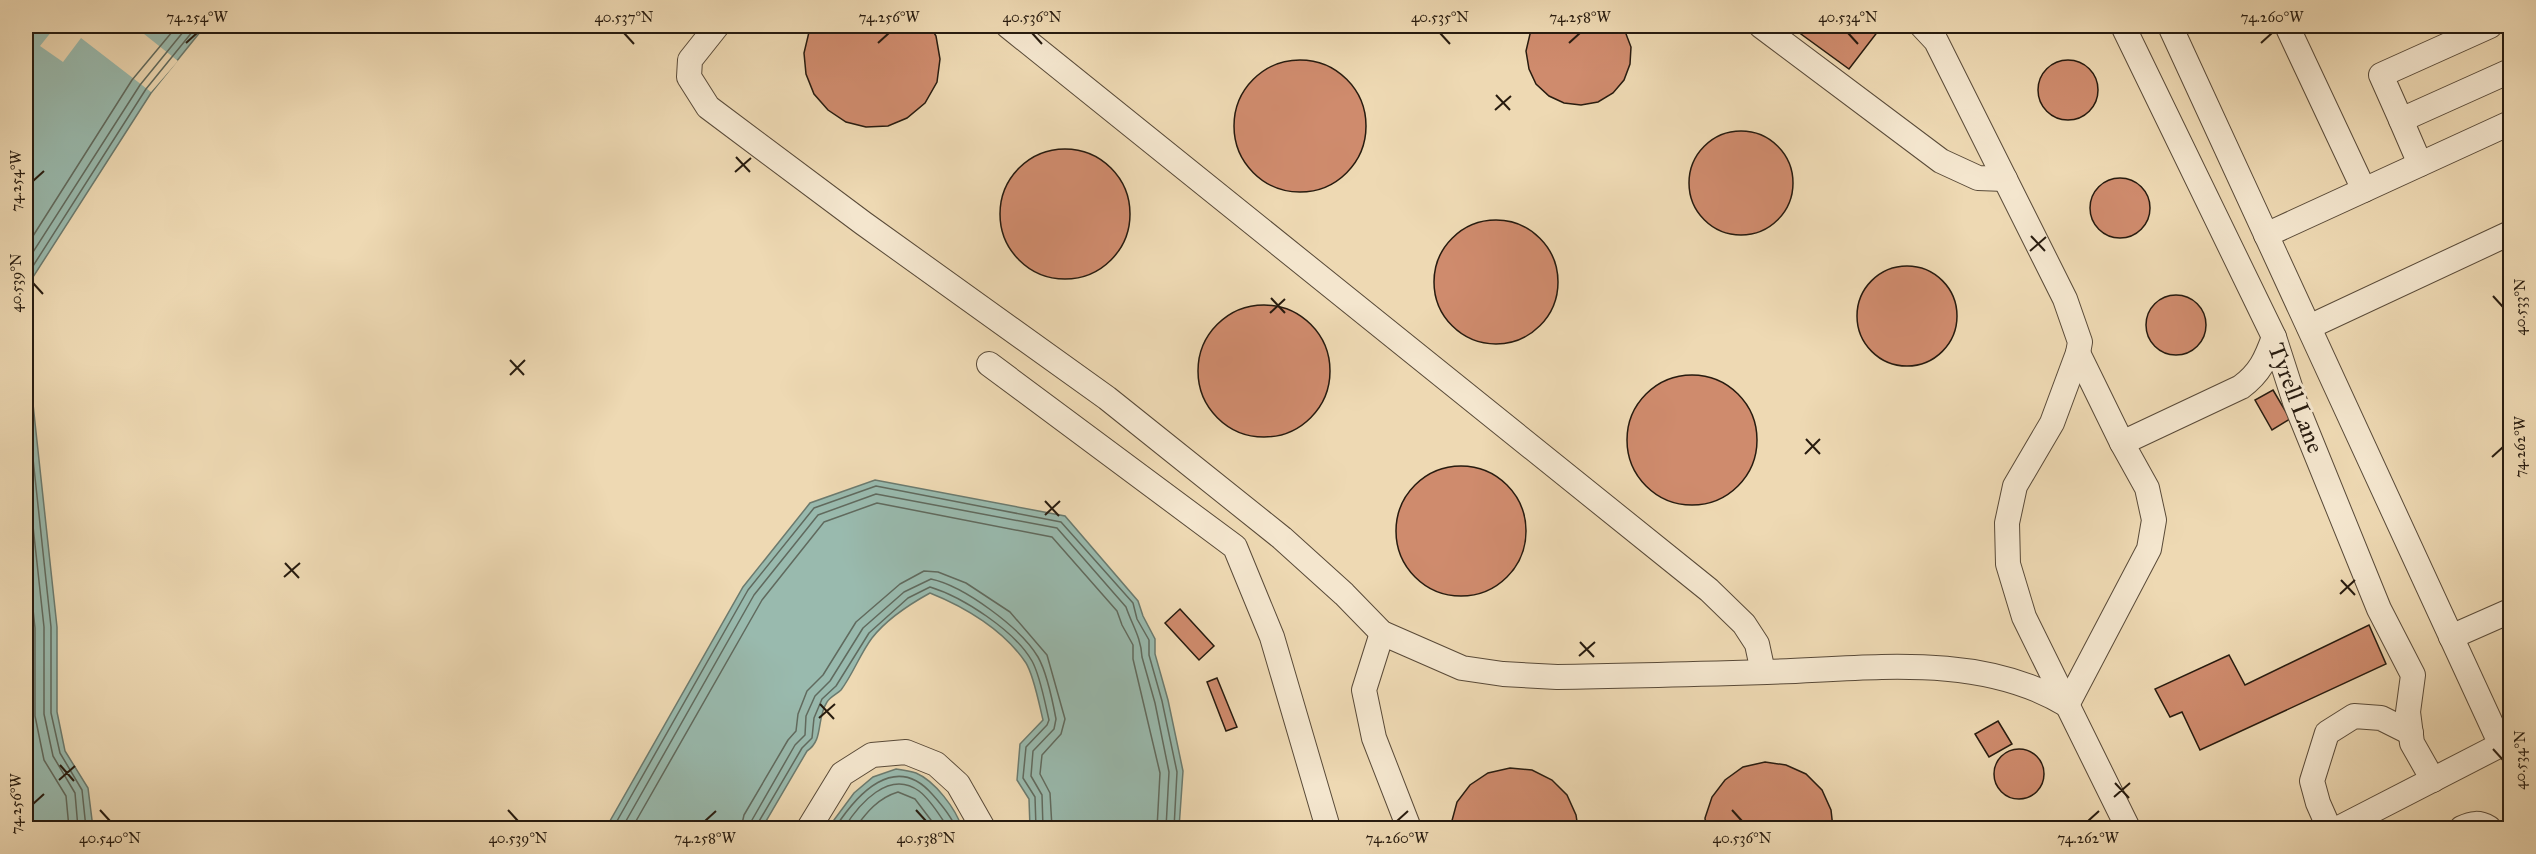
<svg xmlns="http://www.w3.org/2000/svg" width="2536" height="854" font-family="'IM FELL Great Primer',serif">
<rect width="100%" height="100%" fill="#eed9b3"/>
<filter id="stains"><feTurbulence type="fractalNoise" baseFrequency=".00333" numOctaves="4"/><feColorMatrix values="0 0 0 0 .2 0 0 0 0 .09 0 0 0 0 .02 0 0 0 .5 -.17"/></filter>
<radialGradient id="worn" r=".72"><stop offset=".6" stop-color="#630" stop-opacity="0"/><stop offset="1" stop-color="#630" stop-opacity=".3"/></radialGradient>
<g fill="#99baae" stroke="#6b7a6e" stroke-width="1.5">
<path d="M 26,26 L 205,26 L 151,93 L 26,288 Z"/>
<path d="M 26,339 L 57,627 L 57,712 L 65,751 L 88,788 L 93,828 L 26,828 Z"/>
<path d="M 875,480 L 1065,516 L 1138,601 L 1143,616 L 1155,639 L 1155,654 L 1168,700 L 1183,771 L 1179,828 L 1030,828 L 1029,799 L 1017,780 L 1020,744 L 1043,720 C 1039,704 1034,676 1026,663 C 1004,630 965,607 930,593 C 910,604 886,620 872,638 C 860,654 853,674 841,690 C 837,694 830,697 827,702 C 816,719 824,740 807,751 L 762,828 L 606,828 L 743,587 L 810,503 Z"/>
<path d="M 896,769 C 903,770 910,771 916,773 C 935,781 956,809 962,828 L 828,828 L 854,793 L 873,777 Z"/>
</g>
<path fill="#eed9b3" d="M 56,26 L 134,26 L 178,61 L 151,92 L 81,38 L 63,62 L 40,46 Z"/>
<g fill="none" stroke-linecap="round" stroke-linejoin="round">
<g stroke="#606a5e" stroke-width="1.5">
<path d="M 26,247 L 132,80 L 177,26"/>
<path d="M 26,263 L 140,85 L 188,26"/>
<path d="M 26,277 L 146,89 L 197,26"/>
<path d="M 26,393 L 51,627 L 51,713 L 60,753 L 82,790 L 86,828"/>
<path d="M 26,462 L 44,627 L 44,714 L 53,756 L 75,793 L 78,828"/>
<path d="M 26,544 L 35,628 L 35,716 L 44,760 L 66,796 L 69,828"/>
<path d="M 613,828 L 748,590 L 814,508 L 876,486 L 1061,522 L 1133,603 L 1137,619 L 1149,640 L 1149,655 L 1162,701 L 1177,772 L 1174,828"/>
<path d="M 622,828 L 754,595 L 818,515 L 876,494 L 1057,528 L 1126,607 C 1132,625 1141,637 1142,657 L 1155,703 L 1169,772 L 1166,828"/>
<path d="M 632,828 L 762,600 L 824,522 L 877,503 L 1052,537 L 1117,611 L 1122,625 L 1133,645 L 1133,659 L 1160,773 L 1157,828"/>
<path d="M 741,828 L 744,815 L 788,740 L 796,731 L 798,714 L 807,691 L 823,675 L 856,622 L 900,584 L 924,571 L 938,572 L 966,583 L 1010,612 L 1047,655 L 1065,719 L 1061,734 L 1042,755 L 1040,774 L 1050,793 L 1052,828"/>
<path d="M 750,828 L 752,820 L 795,745 L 805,735 L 806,716 L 815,696 L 830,681 L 863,628 L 904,592 L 931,579 C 964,586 1021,628 1038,657 C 1046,671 1053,703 1056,719 L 1054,729 L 1033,751 L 1031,776 L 1042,795 L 1043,828"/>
<path d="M 757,828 L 758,823 L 802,748 L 812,738 L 814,718 L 822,699 L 836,686 L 869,633 L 908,598 L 930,587 C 963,597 1015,631 1032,661 C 1040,675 1045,703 1049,720 L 1047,725 L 1026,747 L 1023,778 L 1035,797 L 1036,828"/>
<path d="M 835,828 C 857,794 895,752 932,794 C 941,804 951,816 956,828"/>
<path d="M 844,828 C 859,804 889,769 919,791 C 931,800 940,816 948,828"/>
<path d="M 855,828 C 867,812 878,798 898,792 L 915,799 L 937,828"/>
</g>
</g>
<g fill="#cf8b6d" stroke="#271b0f" stroke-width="1.5">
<path d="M 814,26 L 930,26 L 936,36 L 940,59 L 937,82 L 925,103 L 907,118 L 888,126 L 866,127 L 846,122 L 828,110 L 814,94 L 806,74 L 804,53 L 809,32 Z"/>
<path d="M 1077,26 L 1135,26 L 1121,31 L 1100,33 Z"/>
<path d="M 1535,26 L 1623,26 L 1631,47 L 1630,64 L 1624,80 L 1613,93 L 1598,102 L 1581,105 L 1564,103 L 1549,96 L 1536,84 L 1529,69 L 1526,51 L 1530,34 Z"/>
<path d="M 1790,26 L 1882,26 L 1849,69 Z"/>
<circle cx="1300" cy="126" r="66"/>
<circle cx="2068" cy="90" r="30"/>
<circle cx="1741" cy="183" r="52"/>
<circle cx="1065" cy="214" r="65"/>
<circle cx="2120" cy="208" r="30"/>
<circle cx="1496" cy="282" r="62"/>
<circle cx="1907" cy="316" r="50"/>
<circle cx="2176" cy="325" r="30"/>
<circle cx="1264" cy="371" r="66"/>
<circle cx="1692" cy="440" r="65"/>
<path d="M 2273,390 L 2290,419 L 2272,430 L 2255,400 Z"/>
<circle cx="1461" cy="531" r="65"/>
<path d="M 1180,609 L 1214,646 L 1199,660 L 1165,623 Z"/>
<path d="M 2369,625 L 2386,664 L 2200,750 L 2182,712 L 2170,717 L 2155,689 L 2229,655 L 2245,685 Z"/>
<path d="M 1217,678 L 1237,727 L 1226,731 L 1207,682 Z"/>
<path d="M 1998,721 L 2012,744 L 1989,757 L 1975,734 Z"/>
<circle cx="2019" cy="774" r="25"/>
<path d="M 1765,762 L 1786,765 L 1806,774 L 1822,790 L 1831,810 L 1833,828 L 1706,828 L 1705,818 L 1712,797 L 1725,780 L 1743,767 Z"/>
<path d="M 1510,768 L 1532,770 L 1552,780 L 1567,795 L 1576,815 L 1578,828 L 1450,828 L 1457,802 L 1470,785 L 1488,773 Z"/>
</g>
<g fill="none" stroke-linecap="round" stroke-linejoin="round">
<g stroke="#594a38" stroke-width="26">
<g id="minor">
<path d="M 717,26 L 690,60 L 689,77 L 708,107 L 863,223 L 1107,398 L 1282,538 L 1344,594 L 1382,633 L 1462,668 L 1503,674 L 1557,677 C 1627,676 1697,674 1767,672 C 1865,669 1979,651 2067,705 L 2149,549 L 2154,520 L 2147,488 L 2122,443 L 2078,353"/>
<path d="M 1008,26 L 1709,590 L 1744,624 L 1757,644 L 1763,672"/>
<path d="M 1761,26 L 1941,161 L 1978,178 L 2005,179"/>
<path d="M 1922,26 L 1936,41 L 2065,299 L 2080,342 L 2078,353 L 2052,423 L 2015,486 L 2007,523 L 2008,564 L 2024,617 L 2128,828"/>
<path d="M 2123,26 L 2274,337 L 2295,402 L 2379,609 L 2413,675 L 2408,712 L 2412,743 L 2433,780"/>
<path d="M 2170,26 L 2501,745"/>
<path d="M 2287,26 L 2364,190"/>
<path d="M 2490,26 L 2381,75 L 2401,120 L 2510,71"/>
<path d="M 2401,120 L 2420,164"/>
<path d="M 2266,235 L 2510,123"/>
<path d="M 2309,327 L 2510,233"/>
<path d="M 989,364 L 1235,547 L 1272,637 L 1328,828"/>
<path d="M 2122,443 L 2241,387 C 2260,373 2266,359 2274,337"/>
<path d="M 1382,633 L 1364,690 L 1374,738 L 1409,828"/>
<path d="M 2451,637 L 2510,611"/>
<path d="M 809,828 L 842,774 L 872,755 L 906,752 L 936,764 L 958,784 L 983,828"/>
<path d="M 2329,828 L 2318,803 L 2312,781 L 2327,733 L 2354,716 L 2381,718 L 2411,733"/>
<path d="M 2339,828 L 2510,740"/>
<path d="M 2462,828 C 2472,823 2479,822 2489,828"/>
</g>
</g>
<use href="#minor" stroke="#f4e6ce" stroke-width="24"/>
</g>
<path fill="none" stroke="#271b0f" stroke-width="2" d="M 624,33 L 634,44M 1032,33 L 1042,44M 1440,33 L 1450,44M 1848,33 L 1858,44M 186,43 L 197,33M 878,43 L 889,33M 1569,43 L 1580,33M 2261,43 L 2272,33M 1496,95 L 1510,110M 1495,110 L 1511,96M 736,157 L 750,172M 735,172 L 751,158M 33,181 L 44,171M 2031,236 L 2045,251M 2030,251 L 2046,237M 33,283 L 43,294M 2493,296 L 2503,307M 1271,298 L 1285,313M 1270,313 L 1285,299M 510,360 L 524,375M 510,375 L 525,360M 1806,439 L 1820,454M 1805,454 L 1820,439M 2492,457 L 2503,447M 1045,501 L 1059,516M 1045,515 L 1060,501M 285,563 L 299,578M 284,577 L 300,563M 2341,580 L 2355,595M 2340,594 L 2355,580M 1580,642 L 1594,657M 1579,656 L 1595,642M 820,704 L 834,719M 819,718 L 835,704M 2493,749 L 2503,760M 60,765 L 74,781M 59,780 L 75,766M 2115,783 L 2129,798M 2114,797 L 2130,783M 33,804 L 44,794M 100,810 L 110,821M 508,810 L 518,821M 916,810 L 926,821M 1732,810 L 1742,821M 705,821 L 716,811M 1397,821 L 1408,811M 2088,821 L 2099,811"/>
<g text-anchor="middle" stroke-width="6" stroke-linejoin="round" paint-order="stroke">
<g font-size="24" fill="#271b0f" stroke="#f4e6ce">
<text transform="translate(2296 398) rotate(69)" y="8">Tyrell Lane</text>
</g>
</g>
<rect width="2536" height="854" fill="none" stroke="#eed9b3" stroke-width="66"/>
<rect x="33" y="33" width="2470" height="788" fill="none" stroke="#271b0f" stroke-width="2"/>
<g font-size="15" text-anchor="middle" fill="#271b0f">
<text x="197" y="22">74.254°W</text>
<text x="624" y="22">40.537°N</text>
<text x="889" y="22">74.256°W</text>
<text x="1032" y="22">40.536°N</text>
<text x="1440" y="22">40.535°N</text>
<text x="1580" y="22">74.258°W</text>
<text x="1848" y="22">40.534°N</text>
<text x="2272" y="22">74.260°W</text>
<text transform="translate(16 181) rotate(-90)" y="5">74.254°W</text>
<text transform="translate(16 283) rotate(-90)" y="5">40.539°N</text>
<text transform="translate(2520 307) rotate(-90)" y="5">40.533°N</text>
<text transform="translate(2520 447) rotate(-90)" y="5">74.262°W</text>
<text transform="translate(2520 760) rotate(-90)" y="5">40.534°N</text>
<text transform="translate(16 804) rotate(-90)" y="5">74.256°W</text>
<text x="110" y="843">40.540°N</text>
<text x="518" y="843">40.539°N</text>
<text x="705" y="843">74.258°W</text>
<text x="926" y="843">40.538°N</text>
<text x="1397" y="843">74.260°W</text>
<text x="1742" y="843">40.536°N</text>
<text x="2088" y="843">74.262°W</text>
</g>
<rect width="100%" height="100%" filter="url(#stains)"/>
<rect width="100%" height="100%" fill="url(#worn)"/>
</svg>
